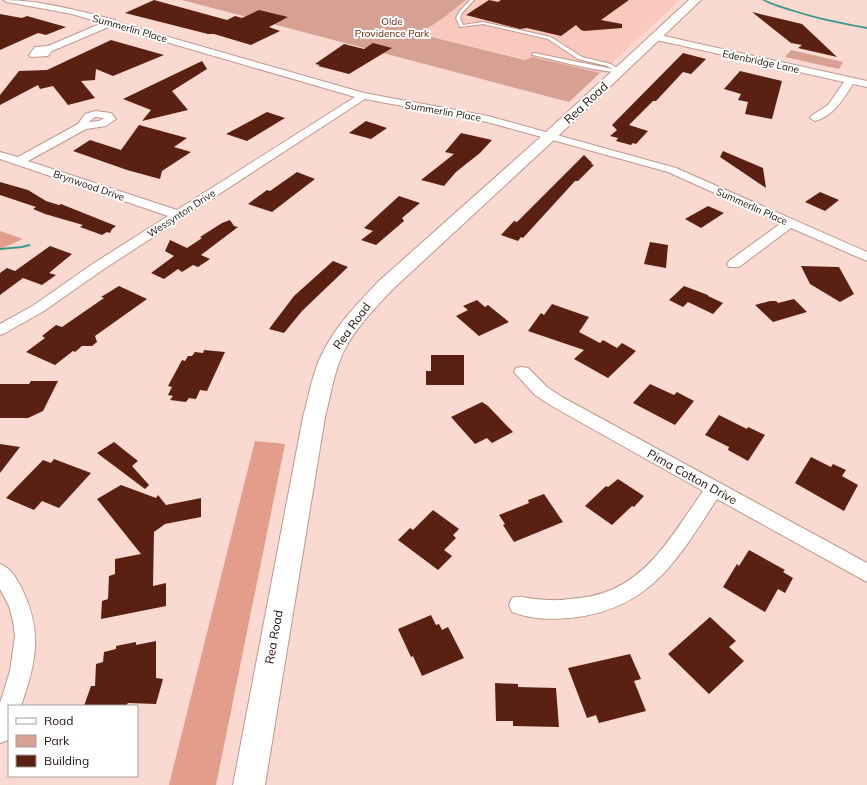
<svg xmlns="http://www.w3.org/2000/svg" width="867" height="785" font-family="Mulish,sans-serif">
<rect width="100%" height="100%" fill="#fad9d1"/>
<path fill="#f9c9bd" d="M 466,0 L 680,0 L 598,76 L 419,34 L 446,16 Z"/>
<g fill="#d6a093">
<path d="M 182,0 L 466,0 L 446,16 L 419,34 L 525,60 L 532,57 L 600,73 L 569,102 Z"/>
<path d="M 791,50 L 843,62 L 839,69 L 785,57 Z"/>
</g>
<g fill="#e39d8b">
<path d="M 0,231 L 23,239 L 0,249 Z"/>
<path d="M 255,441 L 285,444 L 216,785 L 169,785 Z"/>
</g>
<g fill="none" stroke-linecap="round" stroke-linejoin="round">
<g fill="#3c988f" fill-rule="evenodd">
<path d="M 762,0 L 765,0 C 798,13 832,21 867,27 L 867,29 C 841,24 816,19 791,11 C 781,8 771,5 762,0 Z"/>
<path d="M 29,244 L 31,245 L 30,246 L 22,248 L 0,250 L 0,248 L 22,246 Z"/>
</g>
</g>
<g fill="#5a2113">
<path d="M 154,0 L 227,20 L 235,16 L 242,18 L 259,10 L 288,17 L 269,27 L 280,31 L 251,45 L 214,34 L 208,34 L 125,13 Z"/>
<path d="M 489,0 L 498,2 L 501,0 L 629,0 L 601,20 L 622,24 L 622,28 L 584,31 L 581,30 L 576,25 L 561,36 L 527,28 L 520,29 L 466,15 Z"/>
<path d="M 752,12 L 802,24 L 837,57 L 798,48 L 802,45 L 791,43 Z"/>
<path d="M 0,14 L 22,18 L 27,16 L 66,27 L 46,35 L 38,33 L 0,50 Z"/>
<path d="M 111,40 L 164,55 L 113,76 L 96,69 L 95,80 L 81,81 L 95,98 L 68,105 L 53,86 L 40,89 L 38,85 L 0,105 L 0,95 L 19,71 L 47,70 Z"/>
<path d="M 373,43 L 392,48 L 349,74 L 318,66 L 320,65 L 315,64 L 344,44 L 364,49 Z"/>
<path d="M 683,53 L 706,59 L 691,74 L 683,72 L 656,101 L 653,101 L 629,125 L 648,131 L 636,144 L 633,143 L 631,145 L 616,141 L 618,138 L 610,136 L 617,130 L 612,125 Z"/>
<path d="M 202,61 L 207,69 L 172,91 L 188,110 L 142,121 L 151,110 L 123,99 Z"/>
<path d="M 740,71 L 782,81 L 772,119 L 745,114 L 748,102 L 738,100 L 741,94 L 724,89 Z"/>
<path d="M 267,112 L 285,118 L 247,141 L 226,134 Z"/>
<path d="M 366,121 L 387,128 L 371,139 L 349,133 Z"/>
<path d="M 139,125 L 187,138 L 174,147 L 191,152 L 162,171 L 160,179 L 127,170 L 73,151 L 90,140 L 121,150 Z"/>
<path d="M 461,133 L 492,140 L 480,153 L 456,172 L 444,186 L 421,180 L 454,154 L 445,152 Z"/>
<path d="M 723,151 L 763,168 L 766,188 L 720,157 Z"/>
<path d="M 584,155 L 592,163 L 591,164 L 594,165 L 578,181 L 575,181 L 523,238 L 521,237 L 518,241 L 501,235 L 514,221 L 517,222 Z"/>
<path d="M 297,172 L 315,179 L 272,212 L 248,204 L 267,190 L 270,191 Z"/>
<path d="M 0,182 L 28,190 L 46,201 L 59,205 L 61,204 L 116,226 L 112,229 L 110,233 L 107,232 L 102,235 L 80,227 L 83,225 L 45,214 L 33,209 L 36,207 L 0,195 Z"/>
<path d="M 820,192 L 839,200 L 825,211 L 805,202 Z"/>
<path d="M 399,196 L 420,203 L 402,218 L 404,221 L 376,245 L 361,240 L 373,231 L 364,228 Z"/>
<path d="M 708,206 L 724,213 L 701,228 L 685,219 Z"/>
<path d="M 230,220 L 234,226 L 238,227 L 201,255 L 210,259 L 198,267 L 193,265 L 182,272 L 178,269 L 164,279 L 151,273 L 174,256 L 165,251 L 170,240 L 187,248 L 202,238 L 200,237 L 222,223 Z"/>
<path d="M 650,242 L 668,245 L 666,268 L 644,264 Z"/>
<path d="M 50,246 L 72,254 L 49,273 L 56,275 L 42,285 L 23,278 L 0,295 L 0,273 L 7,268 L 15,271 Z"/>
<path d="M 333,261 L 348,267 L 302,311 L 284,333 L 269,329 L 294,296 Z"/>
<path d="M 801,266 L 839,267 L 854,294 L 840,302 L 810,284 Z"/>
<path d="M 119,286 L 147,299 L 95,336 L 97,342 L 92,346 L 82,346 L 75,352 L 73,351 L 55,365 L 26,352 L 45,338 L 42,336 L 56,325 L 62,327 L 104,298 L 101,297 Z"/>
<path d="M 684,286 L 708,295 L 708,296 L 723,303 L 713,314 L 688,302 L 683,307 L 669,300 Z"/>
<path d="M 794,299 L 807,312 L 773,322 L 755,305 L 770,301 L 776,301 L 778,303 Z"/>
<path d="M 477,300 L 485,307 L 488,305 L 509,322 L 479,336 L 456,316 L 468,310 L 463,306 Z"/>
<path d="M 552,304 L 589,317 L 579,332 L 600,343 L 603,340 L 617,348 L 622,343 L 636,351 L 608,378 L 574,359 L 584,350 L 528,331 L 541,313 L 544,315 Z"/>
<path d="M 204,350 L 225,352 L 207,391 L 200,390 L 196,399 L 189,398 L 186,402 L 170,400 L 173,396 L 168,395 L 172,387 L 168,386 L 182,360 L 185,361 L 188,356 L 192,356 L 195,352 L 203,353 Z"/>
<path d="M 431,355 L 464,355 L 464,385 L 426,385 L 426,371 L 431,371 Z"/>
<path d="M 31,381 L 58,381 L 43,411 L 28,418 L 0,418 L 0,384 L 29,384 Z"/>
<path d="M 650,384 L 674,395 L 677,392 L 694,401 L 675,425 L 633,403 Z"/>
<path d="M 482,402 L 488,406 L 513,432 L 492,443 L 487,438 L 475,444 L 451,417 Z"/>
<path d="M 719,415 L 747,429 L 748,427 L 765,435 L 748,461 L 728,450 L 729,447 L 705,435 Z"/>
<path d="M 114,442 L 138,461 L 132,466 L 149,485 L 145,489 L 97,453 Z"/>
<path d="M 0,444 L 20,447 L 0,473 Z"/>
<path d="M 811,457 L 831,467 L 833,464 L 846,470 L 842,476 L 858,485 L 844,511 L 795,483 Z"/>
<path d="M 54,459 L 91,473 L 59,508 L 42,501 L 34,510 L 6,498 L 43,460 L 51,463 Z"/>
<path d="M 618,479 L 644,496 L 634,507 L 632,506 L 612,525 L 585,506 L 606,486 L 608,487 Z"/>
<path d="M 121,485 L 156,498 L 158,495 L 166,505 L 201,498 L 201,517 L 165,524 L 154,532 L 153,586 L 166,583 L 166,606 L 101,619 L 102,601 L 108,599 L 109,576 L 115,574 L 115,559 L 141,554 L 97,499 Z"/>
<path d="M 544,494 L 563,522 L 514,542 L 503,525 L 505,524 L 499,515 L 529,503 L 528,500 Z"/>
<path d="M 433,510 L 459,529 L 453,535 L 456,538 L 444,550 L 452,556 L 438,570 L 398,540 L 410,528 L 413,530 Z"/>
<path d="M 749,550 L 785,570 L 783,572 L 793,578 L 785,593 L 778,589 L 765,612 L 723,587 L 737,564 L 739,566 Z"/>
<path d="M 431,615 L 436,625 L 439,624 L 442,630 L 448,627 L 464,658 L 422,676 L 413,656 L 411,657 L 398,629 Z"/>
<path d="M 710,617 L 736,641 L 729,647 L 744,661 L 709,694 L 668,654 Z"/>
<path d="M 156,641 L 156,678 L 163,679 L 156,704 L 128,703 L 126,706 L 84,706 L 91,686 L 95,686 L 96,664 L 103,662 L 104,652 L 116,649 L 116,646 L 136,642 L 136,645 Z"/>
<path d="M 630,654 L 641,679 L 634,681 L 646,711 L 599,723 L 596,715 L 587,718 L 568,668 Z"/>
<path d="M 495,683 L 518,684 L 518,687 L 556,688 L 559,727 L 513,726 L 513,721 L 496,721 Z"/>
</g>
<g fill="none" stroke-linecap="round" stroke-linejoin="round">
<g stroke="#bd988e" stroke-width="2">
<path id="lane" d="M 470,0 L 474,0 L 462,13 L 460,18 L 463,25 L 483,22 L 551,37 L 582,57 L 611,64 L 622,71 C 612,76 547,58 532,55 L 532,54 L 534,53 L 613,69 L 607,66 L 578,59 L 548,39 L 483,24 L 460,27 L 456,18 L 459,12 Z"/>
</g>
<g stroke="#bd988e" stroke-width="2">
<g id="street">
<path d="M 3,0 C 41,0 79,11 115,20 L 116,22 L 364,93 L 488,116 L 676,168 L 867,252 L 867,261 L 791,228 L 739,267 L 729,267 L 727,264 L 729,261 L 781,223 L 668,172 L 487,122 L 365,99 L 101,271 L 44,311 L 5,333 L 0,335 L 0,324 L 34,305 L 91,265 L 168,216 L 0,159 L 0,152 L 18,157 L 78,124 L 85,114 L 95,111 L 111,113 L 116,119 L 106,126 L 86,129 L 28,161 L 177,210 L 355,97 L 111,26 L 52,51 L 48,56 L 31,57 L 29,55 L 35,47 L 48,46 L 102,23 L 72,14 L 7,2 ZM 95,117 L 104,118 L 99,121 L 89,122 Z"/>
<path d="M 655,34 L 867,81 L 867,87 L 853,84 C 843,99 834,116 815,121 L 810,118 L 811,116 L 828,105 L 844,82 L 652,39 L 651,37 L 652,35 Z"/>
<path d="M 522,367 L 528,368 L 547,387 L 562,397 L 867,563 L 867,582 L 717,499 C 679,557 653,606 578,617 C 556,620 533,620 512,612 L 509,605 L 512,598 C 520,595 526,598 535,599 C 546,600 558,601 569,599 C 583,598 597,596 611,590 C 653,573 678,526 703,491 L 550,405 L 535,395 L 514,372 L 516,368 Z"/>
<path d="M 0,564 C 11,568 17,579 22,589 C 43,632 36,663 21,706 L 9,706 L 9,738 L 8,740 L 0,743 L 0,703 L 10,671 L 15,637 L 13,621 L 9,606 L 0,589 Z"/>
</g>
</g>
<g stroke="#bd988e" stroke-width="2">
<path id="secondary" d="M 689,0 L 701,0 L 555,139 L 393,289 C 375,308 357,326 345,349 C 334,370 331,395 325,417 L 265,785 L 233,785 L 303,417 C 309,395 313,370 324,350 C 338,323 359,302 379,281 L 545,133 Z"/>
</g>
<use href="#lane" fill="#fff" fill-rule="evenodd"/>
<use href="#street" fill="#fff" fill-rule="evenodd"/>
<use href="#secondary" fill="#fff" fill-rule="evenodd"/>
</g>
<g text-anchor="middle" stroke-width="4" stroke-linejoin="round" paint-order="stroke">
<g font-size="10" fill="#6c1b06" stroke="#fff">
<text x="392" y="25">Olde<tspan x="392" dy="12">Providence Park</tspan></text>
</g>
<g font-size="10" fill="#1f110e" stroke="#fff">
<text transform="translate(130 28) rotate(16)" y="4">Summerlin Place</text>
<text transform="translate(761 61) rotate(12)" y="4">Edenbridge Lane</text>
<text transform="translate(443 111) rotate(10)" y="4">Summerlin Place</text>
<text transform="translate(89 185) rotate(19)" y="4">Brynwood Drive</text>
<text transform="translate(752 206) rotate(24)" y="4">Summerlin Place</text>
<text transform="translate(181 213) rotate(-33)" y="4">Wessynton Drive</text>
</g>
<g font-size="12" fill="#1f110e" stroke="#fff">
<text transform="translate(586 103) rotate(-43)" y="4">Rea Road</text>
<text transform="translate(352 326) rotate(-54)" y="4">Rea Road</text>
<text transform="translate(692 477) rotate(29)" y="4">Pima Cotton Drive</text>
<text transform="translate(274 637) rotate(-80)" y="4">Rea Road</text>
</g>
</g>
<rect x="8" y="705" width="130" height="72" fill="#ffffff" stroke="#a5a09f"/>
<rect x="16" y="718" width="20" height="6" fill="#ffffff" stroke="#a5a09f"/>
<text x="44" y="725" font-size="12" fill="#1f110e">Road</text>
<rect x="16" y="735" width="20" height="12" fill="#d6a093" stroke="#a5a09f"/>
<text x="44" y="745" font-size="12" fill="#1f110e">Park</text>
<rect x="16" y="755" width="20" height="12" fill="#5a2113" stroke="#a5a09f"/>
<text x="44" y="765" font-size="12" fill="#1f110e">Building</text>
</svg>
